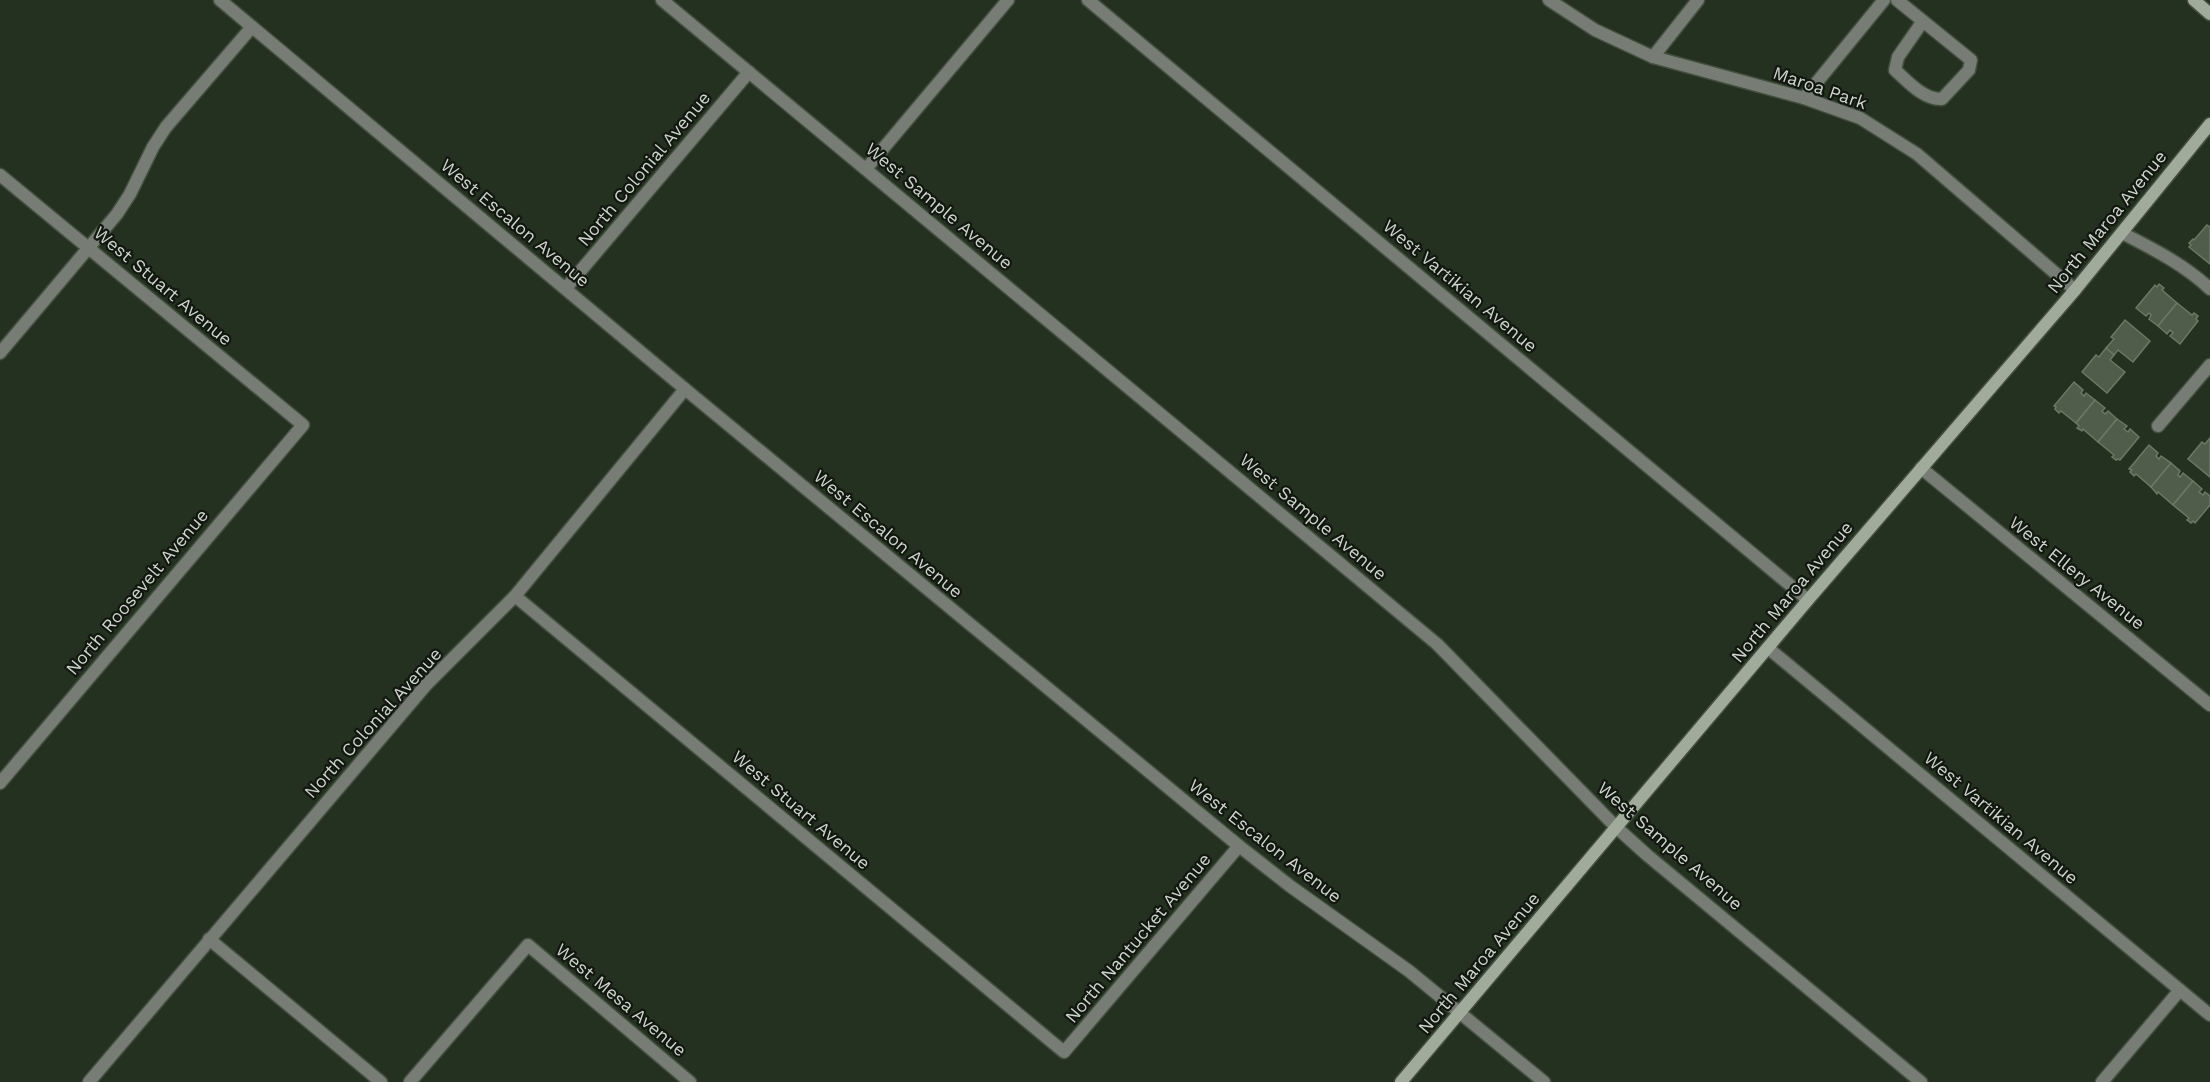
<svg xmlns="http://www.w3.org/2000/svg" width="2210" height="1082" font-family="'Work Sans',sans-serif">
<rect width="100%" height="100%" fill="#253120"/>
<g fill="#4f5d4a" stroke="#6a7864" stroke-width="1.5">
<path d="M 2207,225 L 2210,227 L 2210,264 L 2189,247 L 2191,245 L 2189,243 L 2193,239 L 2194,240 Z"/>
<path d="M 2159,284 L 2164,288 L 2162,290 L 2177,303 L 2158,326 L 2149,319 L 2151,315 L 2149,313 L 2146,316 L 2136,308 L 2155,285 L 2157,287 Z"/>
<path d="M 2177,303 L 2192,315 L 2194,313 L 2198,316 L 2196,319 L 2198,321 L 2180,344 L 2170,336 L 2173,333 L 2170,330 L 2167,334 L 2158,326 Z"/>
<path d="M 2125,320 L 2150,341 L 2133,362 L 2118,350 L 2114,355 L 2106,348 L 2114,339 L 2111,337 Z"/>
<path d="M 2106,348 L 2114,355 L 2110,360 L 2125,372 L 2107,393 L 2082,372 L 2096,355 L 2099,357 Z"/>
<path d="M 2074,382 L 2083,390 L 2081,393 L 2084,396 L 2086,393 L 2095,400 L 2076,423 L 2061,411 L 2059,413 L 2055,409 L 2056,407 L 2054,406 Z"/>
<path d="M 2095,400 L 2105,408 L 2102,411 L 2105,414 L 2108,411 L 2117,419 L 2098,442 L 2083,429 L 2082,431 L 2077,428 L 2079,426 L 2076,423 Z"/>
<path d="M 2117,419 L 2127,426 L 2124,429 L 2128,432 L 2130,429 L 2139,437 L 2120,460 L 2118,459 L 2116,460 L 2112,457 L 2114,455 L 2098,442 Z"/>
<path d="M 2210,438 L 2210,477 L 2188,459 L 2202,442 L 2205,444 Z"/>
<path d="M 2149,445 L 2158,453 L 2156,456 L 2159,459 L 2161,456 L 2171,463 L 2151,487 L 2136,474 L 2134,476 L 2130,472 L 2132,470 L 2129,469 Z"/>
<path d="M 2171,463 L 2180,471 L 2178,475 L 2180,477 L 2183,473 L 2193,481 L 2173,505 L 2158,492 L 2157,494 L 2151,487 Z"/>
<path d="M 2193,481 L 2202,489 L 2199,492 L 2203,495 L 2205,492 L 2210,496 L 2210,505 L 2195,523 L 2193,521 L 2191,523 L 2187,520 L 2189,518 L 2173,505 Z"/>
</g>
<g fill="none" stroke-linecap="round" stroke-linejoin="round">
<g stroke="#434f3f" stroke-width="15">
<g id="street">
<path d="M 220,0 L 685,389 L 1239,846 L 1290,886 L 1409,971 L 1544,1082"/>
<path d="M 662,0 L 1437,644 L 1616,827 L 1647,855 L 1921,1082"/>
<path d="M 1088,0 L 1808,600"/>
<path d="M 1549,0 L 1595,30 L 1653,57 L 1804,98 L 1860,118 L 1917,154 L 2075,290"/>
<path d="M 1897,0 L 1971,60 L 1969,70 L 1942,99 C 1924,100 1908,82 1895,70 L 1898,57 L 1923,21"/>
<path d="M 1653,57 L 1698,0"/>
<path d="M 1804,98 L 1884,0"/>
<path d="M 866,169 L 1008,0"/>
<path d="M 0,175 L 303,425 L 0,783"/>
<path d="M 2122,233 C 2153,249 2185,265 2210,289"/>
<path d="M 566,288 L 749,72"/>
<path d="M 0,353 L 117,214 L 130,194 L 153,147 L 166,127 L 252,27"/>
<path d="M 2158,426 L 2210,365"/>
<path d="M 1921,468 L 2210,705"/>
<path d="M 515,596 L 1064,1052 L 1239,846"/>
<path d="M 1768,648 L 2210,1015"/>
<path d="M 209,939 L 381,1082"/>
<path d="M 89,1082 L 426,685 L 515,596 L 685,389"/>
<path d="M 410,1082 L 528,945 L 690,1082"/>
<path d="M 2102,1082 L 2180,990"/>
</g>
</g>
<g stroke="#434f3f" stroke-width="15">
<g id="secondary">
<path d="M 2194,0 L 2210,14"/>
<path d="M 1401,1082 L 1808,600 L 2075,290 L 2210,124"/>
</g>
</g>
<use href="#street" stroke="#777d74" stroke-width="12"/>
<use href="#secondary" stroke="#a0ab9c" stroke-width="12"/>
</g>
<g text-anchor="middle" stroke-width="4.5" stroke-linejoin="round" paint-order="stroke">
<g font-size="18" fill="#ced6cb" stroke="#121710">
<text transform="translate(1820 88) rotate(19)" y="6">Maroa Park</text>
<text transform="translate(644 169) rotate(-50)" y="6">North Colonial Avenue</text>
<text transform="translate(939 206) rotate(40)" y="6">West Sample Avenue</text>
<text transform="translate(2107 222) rotate(-51)" y="6">North Maroa Avenue</text>
<text transform="translate(515 223) rotate(40)" y="6">West Escalon Avenue</text>
<text transform="translate(163 286) rotate(40)" y="6">West Stuart Avenue</text>
<text transform="translate(1460 286) rotate(40)" y="6">West Vartikian Avenue</text>
<text transform="translate(1313 517) rotate(40)" y="6">West Sample Avenue</text>
<text transform="translate(888 534) rotate(40)" y="6">West Escalon Avenue</text>
<text transform="translate(2077 573) rotate(39)" y="6">West Ellery Avenue</text>
<text transform="translate(137 592) rotate(-50)" y="6">North Roosevelt Avenue</text>
<text transform="translate(1792 592) rotate(-50)" y="6">North Maroa Avenue</text>
<text transform="translate(373 723) rotate(-48)" y="6">North Colonial Avenue</text>
<text transform="translate(801 810) rotate(40)" y="6">West Stuart Avenue</text>
<text transform="translate(2001 818) rotate(40)" y="6">West Vartikian Avenue</text>
<text transform="translate(1265 841) rotate(38)" y="6">West Escalon Avenue</text>
<text transform="translate(1670 846) rotate(41)" y="6">West Sample Avenue</text>
<text transform="translate(1138 938) rotate(-50)" y="6">North Nantucket Avenue</text>
<text transform="translate(1479 963) rotate(-50)" y="6">North Maroa Avenue</text>
<text transform="translate(621 1000) rotate(40)" y="6">West Mesa Avenue</text>
</g>
</g>
</svg>
